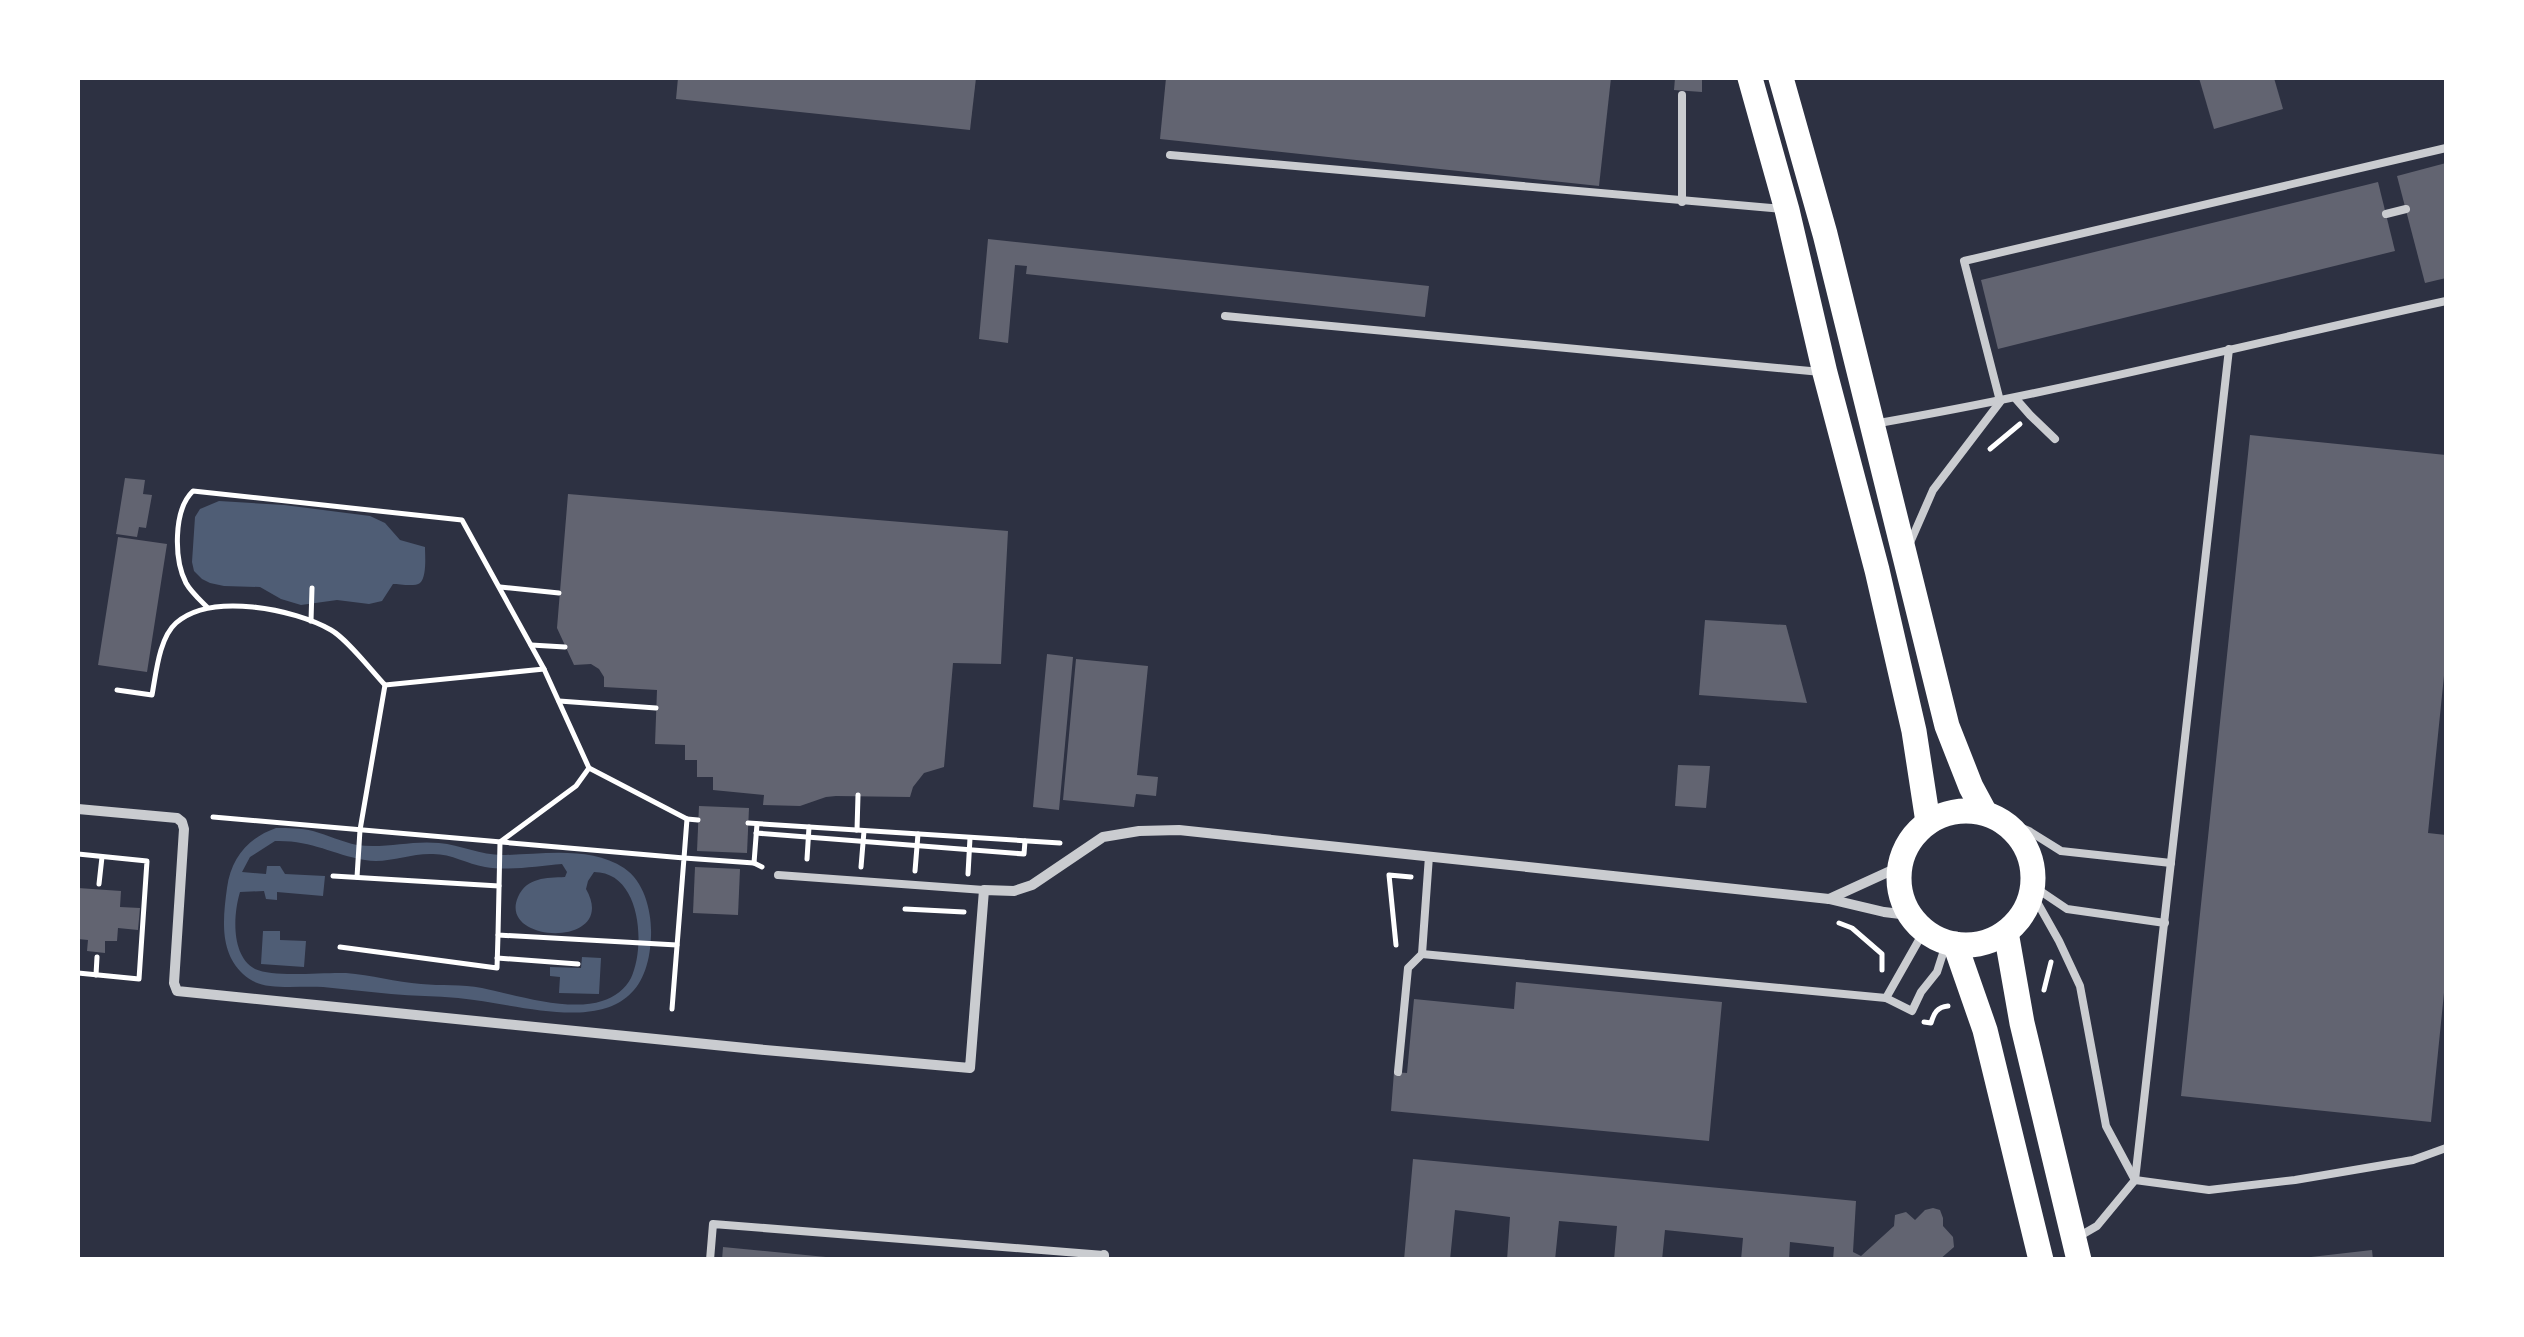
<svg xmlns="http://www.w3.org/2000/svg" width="2524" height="1337" font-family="'Source Sans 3',sans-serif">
<rect width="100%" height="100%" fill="#2d3142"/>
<g fill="#4f5d75" fill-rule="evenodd">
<path d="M 219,501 L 284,505 L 370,516 L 385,523 L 400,540 L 425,547 C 425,555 427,577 420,583 C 415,587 399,584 393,584 L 382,601 L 369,604 L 337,600 L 301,605 L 281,599 L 260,587 L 224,586 L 210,583 L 202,579 L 194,571 L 192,562 L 195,517 L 200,509 Z"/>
<path d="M 276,828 C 289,828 301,828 313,831 C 328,835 342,842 357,845 C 385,849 411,840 439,843 C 462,845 482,856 506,855 C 543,854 591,846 624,868 C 645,882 652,913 651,936 C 647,1050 532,1005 458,998 C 436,996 413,996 391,994 C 368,992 345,989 323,987 C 305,986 287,988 270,986 C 260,985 250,981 243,974 C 219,952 223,918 227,888 C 231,858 248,838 276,828 ZM 275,841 C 312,840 331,854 365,860 C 388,864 410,853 433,854 C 452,854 467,864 485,867 C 509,871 538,866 562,864 L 567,872 L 565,877 C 546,878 527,877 518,897 C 497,945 620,948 586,889 L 588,881 L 594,872 C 641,872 646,946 631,978 C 626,988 614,998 602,1001 C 569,1012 516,995 482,988 C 462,984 441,986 421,984 C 396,982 371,975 346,973 C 323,972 274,978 255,969 C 231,956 233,915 240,892 L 264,891 L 266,899 L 277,900 L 277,892 L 323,896 L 325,876 L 285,874 L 280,866 L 267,866 L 266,874 L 242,872 L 250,857 Z"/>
<path d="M 263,931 L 280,931 L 280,940 L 306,941 L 304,967 L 261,964 Z"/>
<path d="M 582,957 L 601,958 L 599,994 L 559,993 L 560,977 L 550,976 L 550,967 L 581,968 Z"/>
</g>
<g fill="#626471">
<path d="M 678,78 L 976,78 L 970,130 L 676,99 Z"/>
<path d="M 1166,78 L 1611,78 L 1599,186 L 1160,139 Z"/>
<path d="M 1675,78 L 1702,78 L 1702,92 L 1674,90 Z"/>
<path d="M 2199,78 L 2274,78 L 2283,109 L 2214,129 Z"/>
<path d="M 2446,163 L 2446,278 L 2425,283 L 2397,176 Z"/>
<path d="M 2378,182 L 2395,251 L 1998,349 L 1981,280 Z"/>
<path d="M 988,239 L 1429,286 L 1425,317 L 1026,274 L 1027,266 L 1015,265 L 1008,343 L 979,339 Z"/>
<path d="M 2250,435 L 2446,455 L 2446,656 L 2428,833 L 2446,835 L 2446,973 L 2431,1122 L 2181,1096 Z"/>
<path d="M 125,478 L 145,480 L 143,494 L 152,495 L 146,528 L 139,527 L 137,537 L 116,534 Z"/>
<path d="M 568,494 L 1008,531 L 1001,664 L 953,663 L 944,767 L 924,773 L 913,787 L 910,797 L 836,796 L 826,797 L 800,806 L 763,805 L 764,795 L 713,790 L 713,777 L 697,777 L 697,760 L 685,760 L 685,745 L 655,744 L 657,690 L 604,687 L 604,677 L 599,669 L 591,664 L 574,665 L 557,628 Z"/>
<path d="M 118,537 L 167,544 L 147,672 L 98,665 Z"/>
<path d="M 1705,620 L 1786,625 L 1807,703 L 1699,695 Z"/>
<path d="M 1047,654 L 1073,657 L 1059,810 L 1033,807 Z"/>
<path d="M 1076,659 L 1148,666 L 1137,775 L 1158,777 L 1156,796 L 1136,794 L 1134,807 L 1063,800 Z"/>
<path d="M 1678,765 L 1710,766 L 1706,808 L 1675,806 Z"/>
<path d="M 699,806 L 749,808 L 747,853 L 697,851 Z"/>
<path d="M 695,867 L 740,869 L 738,915 L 693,913 Z"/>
<path d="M 78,888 L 121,891 L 120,907 L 140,908 L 138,930 L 118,928 L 117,941 L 105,941 L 105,953 L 87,951 L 88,940 L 78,939 Z"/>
<path d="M 1516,982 L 1722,1002 L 1709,1141 L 1391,1111 L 1394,1072 L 1407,1073 L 1414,999 L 1514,1009 Z"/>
<path d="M 1413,1159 L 1856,1201 L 1853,1252 L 1861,1256 L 1894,1226 L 1895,1215 L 1906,1212 L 1915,1220 L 1925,1210 L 1933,1208 L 1940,1210 L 1943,1218 L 1943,1226 L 1953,1237 L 1954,1247 L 1939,1260 L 1833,1260 L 1834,1247 L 1790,1242 L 1789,1260 L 1741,1260 L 1743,1238 L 1665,1230 L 1662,1260 L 1614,1260 L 1617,1226 L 1559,1221 L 1555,1260 L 1507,1260 L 1510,1217 L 1455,1210 L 1450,1260 L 1404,1260 Z"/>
<path d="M 723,1247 L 826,1257 L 826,1260 L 722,1260 Z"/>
<path d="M 2372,1250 L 2373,1260 L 2311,1260 L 2311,1257 Z"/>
</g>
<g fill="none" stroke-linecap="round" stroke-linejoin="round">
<g stroke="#fff" stroke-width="5">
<path d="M 1990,449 L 2020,424"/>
<path d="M 500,587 L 559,593"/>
<path d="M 207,607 C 200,600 191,592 186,583 C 174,560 173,510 193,491 L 462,520 L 544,669"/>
<path d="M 311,621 L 312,588"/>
<path d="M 531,645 L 565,647"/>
<path d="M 117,690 L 152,695 C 156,674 159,638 176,623 C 211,592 294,609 331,630 C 347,639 371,670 385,685 L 544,669 L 589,768 L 687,819 L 684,858 L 754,863 L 762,867"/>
<path d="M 559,701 L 656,708"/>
<path d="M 589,768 L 576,786 L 500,842 L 498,935 L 677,945"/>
<path d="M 213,817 L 684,858 L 672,1009"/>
<path d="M 687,819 L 698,820"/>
<path d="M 748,823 L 1060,843"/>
<path d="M 857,830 L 858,795"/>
<path d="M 756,833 L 1024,854 L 1025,841"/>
<path d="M 78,854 L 147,861 L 139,979 L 78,973"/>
<path d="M 807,859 L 809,827"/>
<path d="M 754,863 L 757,824"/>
<path d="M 861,867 L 864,831"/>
<path d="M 915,871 L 918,834"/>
<path d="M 968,874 L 970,838"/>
<path d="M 333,876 L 499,886"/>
<path d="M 357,877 L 360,830 L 385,685"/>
<path d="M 99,884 L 102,857"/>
<path d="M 905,909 L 964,912"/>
<path d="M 1839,923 L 1852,928 L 1882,954 L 1882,970"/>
<path d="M 1396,945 L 1389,875 L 1411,877"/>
<path d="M 340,947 L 497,968 L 498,935"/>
<path d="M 497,958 L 578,964"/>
<path d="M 96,975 L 97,957"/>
<path d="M 2044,990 L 2051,962"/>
<path d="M 1924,1022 L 1931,1023 C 1934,1013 1937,1007 1948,1006"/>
</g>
<g stroke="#caccd0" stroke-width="8">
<path d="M 1682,95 L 1682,202"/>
<path d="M 1170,155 L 1783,209"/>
<path d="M 2386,214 L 2406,209"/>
<path d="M 1225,316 L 1821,372"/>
<path d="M 2016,399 L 2030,415 L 2055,439"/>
<path d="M 2000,401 L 1964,261 L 2446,148"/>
<path d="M 1879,423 C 2070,390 2257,342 2446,301"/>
<path d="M 1909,545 L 1933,490 L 2000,402"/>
<path d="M 2000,819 L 2029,831 L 2061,851 L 2171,863"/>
<path d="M 778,875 L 984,890"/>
<path d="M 2033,886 L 2067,909 L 2165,923"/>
<path d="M 2032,893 L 2059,941 L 2080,986 L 2106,1126 L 2135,1180"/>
<path d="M 1422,954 L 1886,998 L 1912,1011 L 1921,992 L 1937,972 L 1946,944"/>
<path d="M 1886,998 L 1924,931"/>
<path d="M 1398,1072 L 1408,968 L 1422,954 L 1429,856"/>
<path d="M 2135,1180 L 2209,1190 L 2295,1180 L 2413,1160 L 2446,1148"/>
<path d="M 2078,1237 L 2097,1226 L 2135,1180 L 2229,349"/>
<path d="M 710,1260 L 713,1224 L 1104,1255"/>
</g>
<g stroke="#caccd0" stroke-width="10">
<path d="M 78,809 L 177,818 L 182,822 L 184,829 L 174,983 L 177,991 L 765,1050 L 970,1068 L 984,890 L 1014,891 L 1032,885 L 1103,837 L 1139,831 L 1179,830 L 1829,899 L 1884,912 L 1909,915"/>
<path d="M 1829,899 L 1899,867"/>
<path d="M 1104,1260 L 1104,1255"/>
</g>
<g stroke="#fff" stroke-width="25">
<path d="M 1750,78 L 1787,210 L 1825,373 L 1877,570 L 1914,731 L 1928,822"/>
<path d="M 1781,78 L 1825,234 L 1947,726 L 1971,787 L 1985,813"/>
<circle cx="1966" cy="878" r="67"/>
<path d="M 2006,932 L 2022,1023 L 2079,1260"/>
<path d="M 1955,944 L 1985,1030 L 2041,1260"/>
</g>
</g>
<rect width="2524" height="1337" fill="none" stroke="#ffffff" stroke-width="160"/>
</svg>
